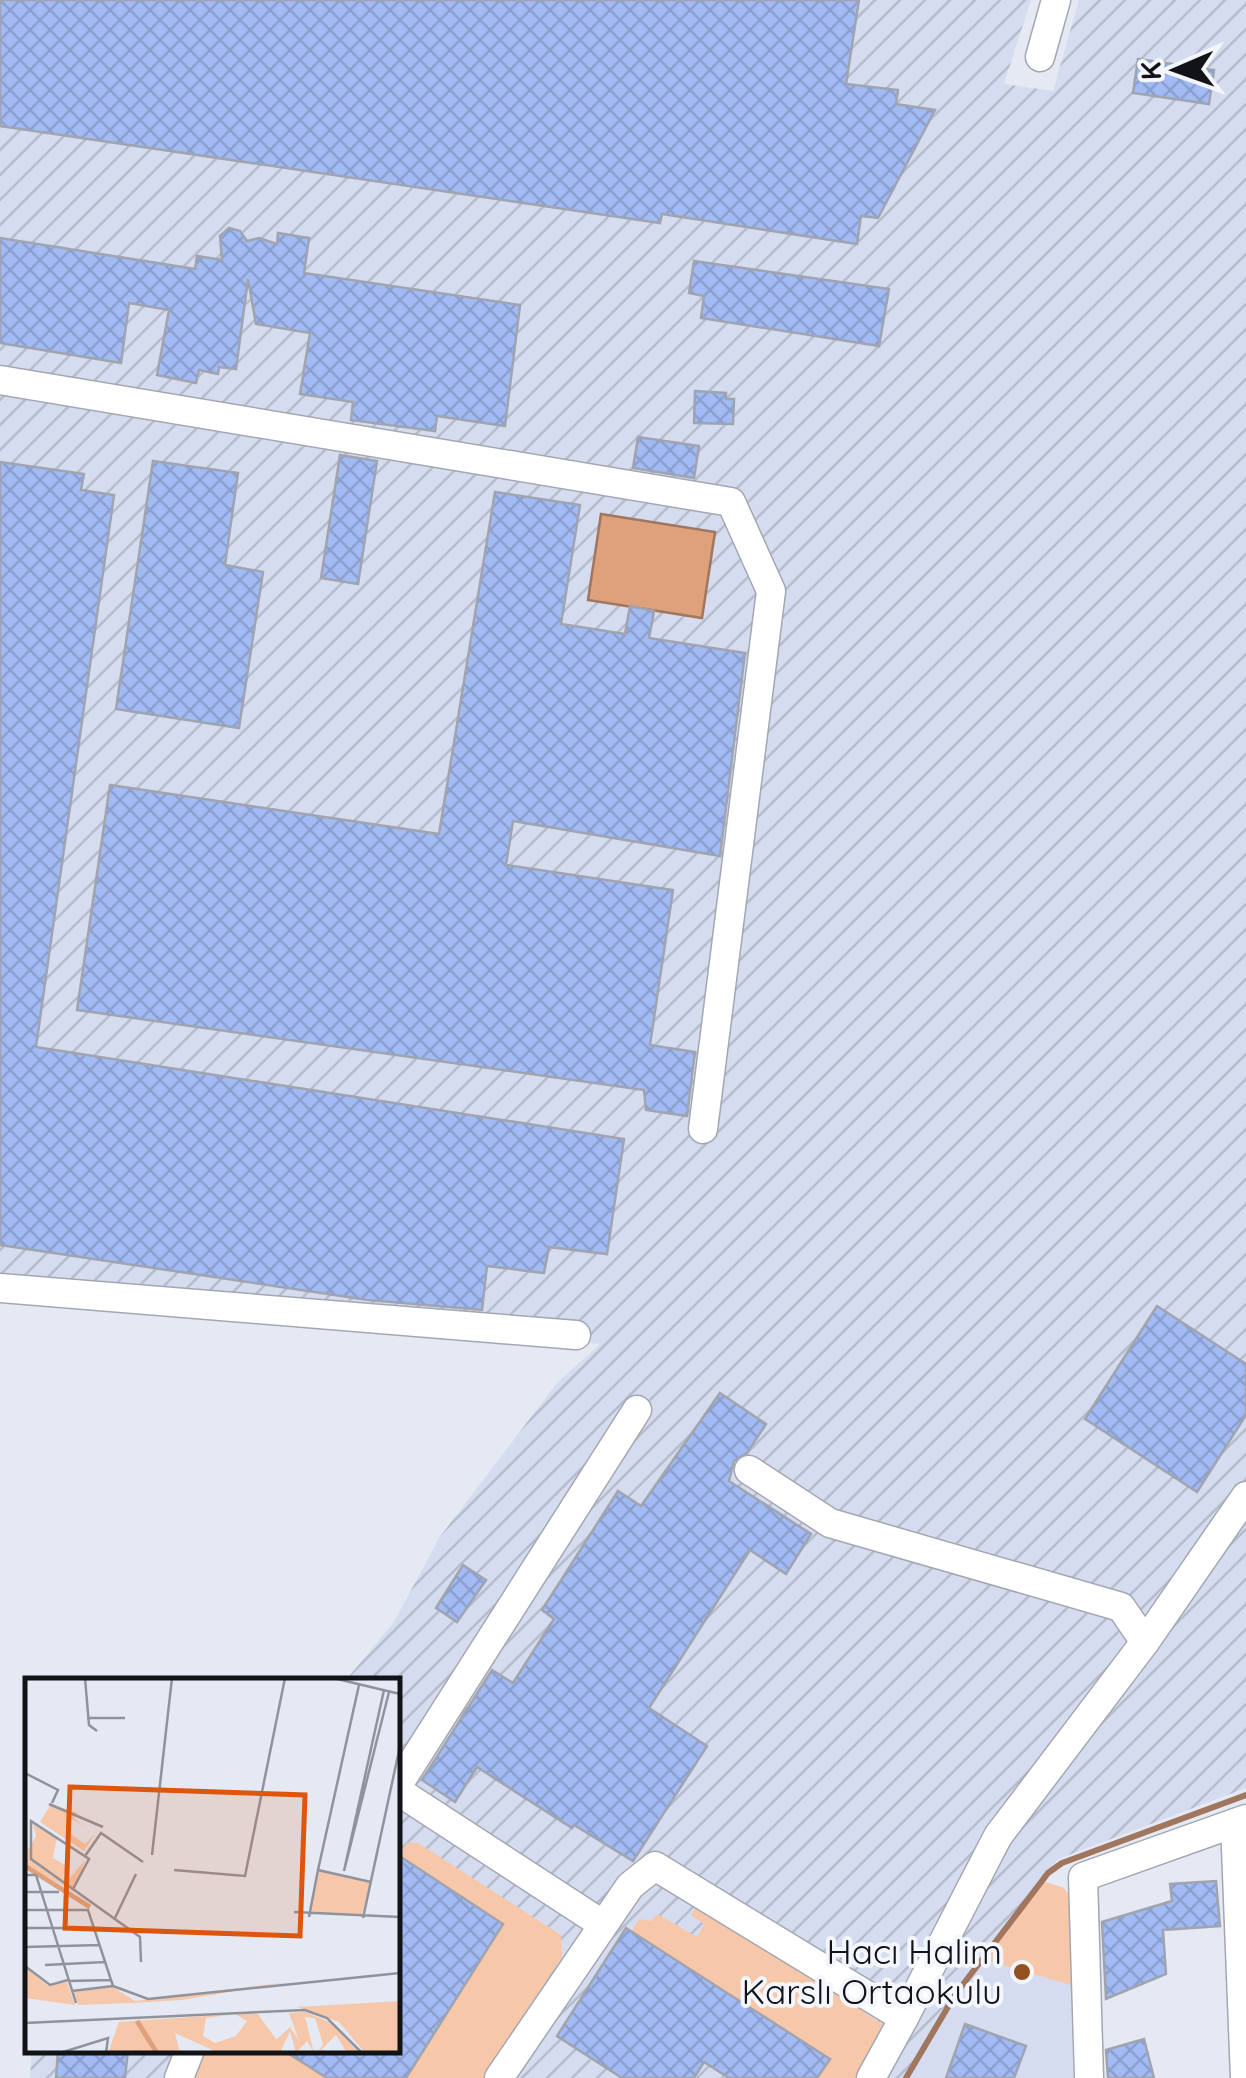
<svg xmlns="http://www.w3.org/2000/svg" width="1246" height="2078" font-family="Quicksand,sans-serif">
<defs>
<pattern id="industrial-furrows" width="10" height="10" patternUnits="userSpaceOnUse" patternTransform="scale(2.5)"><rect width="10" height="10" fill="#d5dcef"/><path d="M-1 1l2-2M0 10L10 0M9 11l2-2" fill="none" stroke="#b6bccc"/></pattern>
<pattern id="building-cross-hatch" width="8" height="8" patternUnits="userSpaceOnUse" patternTransform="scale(2.5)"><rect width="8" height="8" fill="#a3bbf5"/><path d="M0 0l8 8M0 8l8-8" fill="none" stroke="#8ba0d1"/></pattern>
</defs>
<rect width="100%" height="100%" fill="#e4e9f4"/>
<path fill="#d5dcef" d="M 1042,1881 L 1064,1888 L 1069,1895 L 1073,2078 L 906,2078 L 955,1995 Z"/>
<path fill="url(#industrial-furrows)" d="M 0,0 L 1031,0 L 1004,84 L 1053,91 L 1079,0 L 1246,0 L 1246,1788 L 1058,1859 L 955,1995 L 906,2078 L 30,2078 L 32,2051 L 398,2050 L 398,1680 L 346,1680 L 394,1622 L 439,1538 L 557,1383 L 600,1344 L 0,1294 Z"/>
<g fill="#f7c7aa">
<path d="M 407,1843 L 418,1843 L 561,1935 L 562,1957 L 483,2078 L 406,2078 L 502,1924 L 398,1855 Z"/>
<path d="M 1042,1881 L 1064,1888 L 1069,1895 L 1071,1985 L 982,1959 Z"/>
<path d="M 698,1902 L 859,2001 L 867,2015 L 892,2029 L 865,2078 L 817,2078 L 829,2058 L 631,1932 L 639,1919 L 651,1921 L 657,1914 L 697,1937 L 704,1924 L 691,1915 Z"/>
<path d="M 202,2050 L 283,2051 L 327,2078 L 191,2078 Z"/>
</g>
<path fill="#dea17c" stroke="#a0765e" stroke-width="2.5" d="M 601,514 L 715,532 L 702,618 L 588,600 Z"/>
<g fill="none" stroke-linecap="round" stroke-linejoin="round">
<path stroke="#a0765e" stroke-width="6" d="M 906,2078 L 955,1995 L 1048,1873 L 1062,1863 L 1246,1795"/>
</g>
<g fill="url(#building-cross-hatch)" stroke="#9fa4af" stroke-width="2.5">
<path d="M 0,0 L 859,0 L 846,84 L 898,90 L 896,104 L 935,110 L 878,218 L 861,216 L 857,244 L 662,214 L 660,223 L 0,126 Z"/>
<path d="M 1138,59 L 1214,70 L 1209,104 L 1133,93 Z"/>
<path d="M 229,228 L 240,231 L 247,241 L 259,238 L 277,244 L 278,233 L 309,238 L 304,273 L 520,305 L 505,426 L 437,416 L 435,431 L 351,420 L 353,402 L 300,394 L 310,333 L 256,324 L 248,279 L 236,369 L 219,367 L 218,374 L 199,370 L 196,383 L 157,375 L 169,310 L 129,303 L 121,363 L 0,343 L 0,238 L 195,269 L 197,256 L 222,260 L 220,236 Z"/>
<path d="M 694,261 L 889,289 L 879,346 L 701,318 L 704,296 L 689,293 Z"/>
<path d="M 695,391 L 726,393 L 726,399 L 734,399 L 733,424 L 694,423 Z"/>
<path d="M 638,437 L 699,446 L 694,478 L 633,468 Z"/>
<path d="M 340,455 L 377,461 L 358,584 L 321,578 Z"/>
<path d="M 153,461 L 238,473 L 225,565 L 263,572 L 239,728 L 116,709 Z"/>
<path d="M 0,462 L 84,474 L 81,490 L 114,495 L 36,1047 L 624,1139 L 607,1254 L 549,1247 L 544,1273 L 487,1266 L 482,1310 L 368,1300 L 0,1245 Z"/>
<path d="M 495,492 L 580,505 L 561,624 L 625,634 L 630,606 L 654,611 L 649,638 L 745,653 L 720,856 L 513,821 L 506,865 L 673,890 L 650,1045 L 695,1052 L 687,1116 L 646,1110 L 644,1090 L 77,1010 L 110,785 L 439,834 Z"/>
<path d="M 1157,1306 L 1246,1364 L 1246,1415 L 1197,1492 L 1085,1419 Z"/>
<path d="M 720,1393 L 766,1424 L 747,1453 L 734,1461 L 729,1481 L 811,1534 L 786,1574 L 750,1550 L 649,1708 L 707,1746 L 633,1861 L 574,1825 L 572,1828 L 477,1767 L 455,1802 L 422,1780 L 492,1670 L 513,1683 L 554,1619 L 542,1610 L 618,1491 L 641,1506 Z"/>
<path d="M 463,1565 L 486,1580 L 457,1622 L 436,1608 Z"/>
<path d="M 398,1855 L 503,1924 L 406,2078 L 327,2078 L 283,2050 L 398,2050 Z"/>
<path d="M 1216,1881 L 1220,1926 L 1163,1930 L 1166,1974 L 1106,1999 L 1102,1922 L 1172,1901 L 1170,1884 Z"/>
<path d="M 626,1928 L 830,2059 L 817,2078 L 729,2078 L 704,2062 L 694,2078 L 622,2078 L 557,2036 Z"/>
<path d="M 965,2024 L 1026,2046 L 1014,2078 L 946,2078 Z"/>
<path d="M 1144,2039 L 1154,2078 L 1108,2078 L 1106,2050 Z"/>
<path d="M 58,2050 L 128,2050 L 125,2078 L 56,2078 Z"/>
</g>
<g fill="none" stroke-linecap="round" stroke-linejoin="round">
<g stroke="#a3a7b2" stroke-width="31">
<g id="minor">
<path d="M 1040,57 L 1056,0"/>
<path d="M 0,380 L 731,502 L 771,591 L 703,1129"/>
<path d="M 0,1288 L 576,1335"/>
<path d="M 749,1470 L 830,1523 L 1121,1607 L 1145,1642"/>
<path d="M 398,1785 L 637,1410"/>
<path d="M 398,1791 L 602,1924"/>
<path d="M 1235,1823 L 1245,2078"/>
<path d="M 179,2078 L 190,2050"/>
<path d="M 499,2078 L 630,1886 L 655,1866 L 904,2018 L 998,1836 L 1145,1642 L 1246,1496"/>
<path d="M 871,2078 L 904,2018"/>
<path d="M 1089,2078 L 1083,1877 L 1246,1819"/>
</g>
</g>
<use href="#minor" stroke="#fff" stroke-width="28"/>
</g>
<circle fill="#935020" stroke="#f3f6fd" stroke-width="4" cx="1022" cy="1972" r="10"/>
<g text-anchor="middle" stroke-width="8" stroke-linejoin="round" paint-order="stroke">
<g font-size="35" fill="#111317" stroke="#f3f6fd" text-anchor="end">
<text x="1002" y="1964">Hacı Halim<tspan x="1002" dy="40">Karslı Ortaokulu</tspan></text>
</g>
</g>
<g transform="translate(25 1678)">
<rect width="375" height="375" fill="#e4e9f4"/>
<path d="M 26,126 L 53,135 L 49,140 L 58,148 L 47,141 L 40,152 L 60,166 L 70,156 L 59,173 L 15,144 ZM 8,146 L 32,159 L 28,180 L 44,189 L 38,198 L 43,202 L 60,182 L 49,214 L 0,187 L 0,165 L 4,171 L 11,158 ZM 294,193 L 345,205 L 337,236 L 285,235 ZM 0,289 L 23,308 L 42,304 L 50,327 L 0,320 ZM 264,304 L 157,322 L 107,325 L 53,327 L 49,314 L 88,309 L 110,323 ZM 375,323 L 375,375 L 340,375 L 314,344 L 272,329 ZM 281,334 L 306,345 L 334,375 L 322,375 L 311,357 L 293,375 L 298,366 L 290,340 L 280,339 L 289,375 L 282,363 L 271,375 L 265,353 L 255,375 L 251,362 L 265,349 L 274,363 L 264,335 ZM 210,336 L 181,340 L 178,358 L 190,365 L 211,358 L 222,375 L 194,375 L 150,355 L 155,375 L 83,375 L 94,344 Z" fill="#f7c7aa"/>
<path d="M 232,335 L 254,365 L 255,375 L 222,375 L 211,358 L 222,343 L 210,336 Z" fill="#f7c7aa"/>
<path fill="none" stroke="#dea17c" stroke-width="5" d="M 0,188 L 65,229M 112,343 L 132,375"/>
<path fill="none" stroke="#90939c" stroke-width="2.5" d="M 60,0 L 64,47 L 72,53M 308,0 L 375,16M 334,7 L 293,192 L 346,204M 62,40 L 100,40M 0,95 L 33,112 L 27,125M 24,126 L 78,149M 127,177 L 147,0M 60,178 L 76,155 L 118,184M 149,192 L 220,198 L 260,0M 319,193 L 364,14M 319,193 L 359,12M 0,197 L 11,197 L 51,325M 48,211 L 6,181 L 6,143 L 64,181 L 48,211 L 115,259 L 116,284M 0,214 L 34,214M 0,232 L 63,232 L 88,308M 269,234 L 375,239M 284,239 L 293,192M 90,240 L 111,196M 338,240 L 375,68M 0,250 L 69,250M 0,269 L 75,267M 20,287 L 80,284M 0,288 L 25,307 L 43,302M 43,303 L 86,302M 88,308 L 123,321 L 375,295M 47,313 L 88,308M 0,345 L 280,332 L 302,340 L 337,375M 35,375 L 83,360 L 81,375"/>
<path fill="#dd560d" fill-opacity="0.15" stroke="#dd560d" stroke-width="5" d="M 45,109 L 280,117 L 275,258 L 40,250 Z"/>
<rect width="375" height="375" fill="none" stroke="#111317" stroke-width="5"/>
</g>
<g transform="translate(1176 70) rotate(268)" stroke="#f3f6fd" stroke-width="8" paint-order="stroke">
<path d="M0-8L18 38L0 25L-18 38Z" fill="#111317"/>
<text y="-15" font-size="28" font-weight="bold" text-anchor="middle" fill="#111317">K</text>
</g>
</svg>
